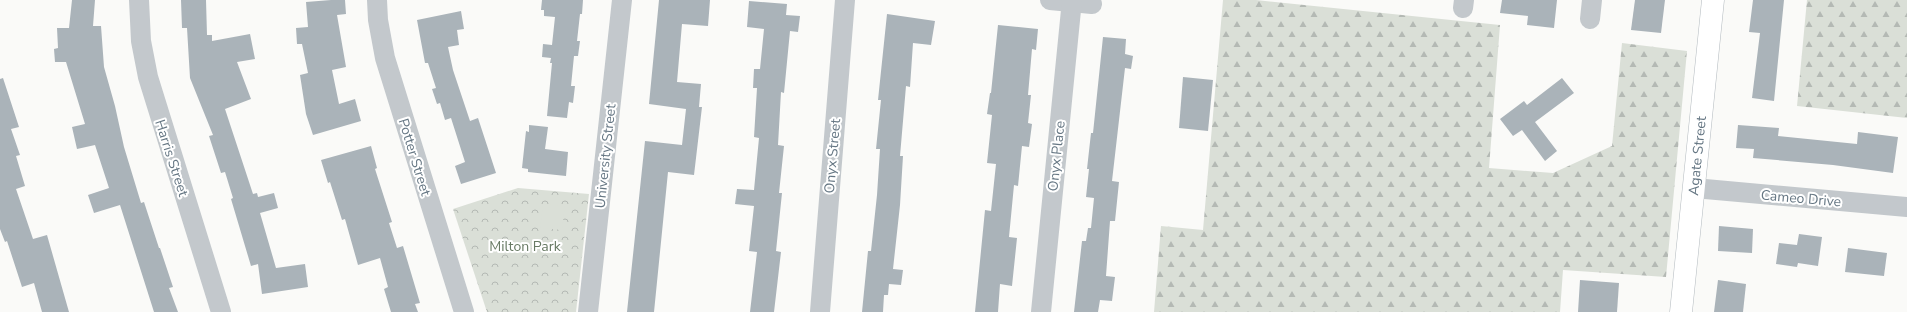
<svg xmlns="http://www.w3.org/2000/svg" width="1907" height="312" font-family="'Nunito Sans',sans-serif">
<defs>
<pattern id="forest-firs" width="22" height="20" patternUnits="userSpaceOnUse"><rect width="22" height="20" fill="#dadfd7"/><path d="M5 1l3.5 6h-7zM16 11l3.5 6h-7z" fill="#b4b9b4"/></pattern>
<pattern id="park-crowns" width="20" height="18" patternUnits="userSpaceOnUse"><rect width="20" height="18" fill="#dadfd7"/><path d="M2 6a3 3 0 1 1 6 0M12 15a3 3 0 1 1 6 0" fill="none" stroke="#b4b9b4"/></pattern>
</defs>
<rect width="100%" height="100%" fill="#fafaf8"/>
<g fill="url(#forest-firs)">
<path d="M 1223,0 L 1256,0 L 1500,25 L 1489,168 L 1553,173 L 1612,146 L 1622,43 L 1687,51 L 1666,277 L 1563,270 L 1560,312 L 1154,312 L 1161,226 L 1203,230 Z"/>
<path d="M 1807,0 L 1907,0 L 1907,118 L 1797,106 Z"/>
</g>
<path fill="url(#park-crowns)" d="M 518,188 L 589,194 L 576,312 L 487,312 L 453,209 Z"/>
<path fill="#dadfd7" d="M 543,204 L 565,206 L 562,230 L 540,228 Z"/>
<g fill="#aab3b9">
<path d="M 72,0 L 95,0 L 93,26 L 101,26 L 104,67 L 115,106 L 124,147 L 141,203 L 144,202 L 159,248 L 160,248 L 173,287 L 169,288 L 178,312 L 154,312 L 120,205 L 94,213 L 88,195 L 109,188 L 95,145 L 77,149 L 72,127 L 85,124 L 66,62 L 55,62 L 54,49 L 58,48 L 57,28 L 69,28 Z"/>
<path d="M 181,0 L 206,0 L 207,35 L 212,35 L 212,41 L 250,34 L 255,59 L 237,62 L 251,99 L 225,109 L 253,194 L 257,193 L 258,197 L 274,193 L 278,208 L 260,213 L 276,268 L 305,264 L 308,287 L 262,294 L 258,264 L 251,266 L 231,199 L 233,198 L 225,172 L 221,173 L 209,136 L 213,135 L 190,78 L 187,28 L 182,28 Z"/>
<path d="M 331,0 L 345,0 L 346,14 L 337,15 L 346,67 L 332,70 L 339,104 L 355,99 L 361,121 L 313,135 L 306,114 L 300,75 L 308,73 L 302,44 L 297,44 L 296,28 L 308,27 L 306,2 Z"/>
<path d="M 542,0 L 583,0 L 582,14 L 580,14 L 577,41 L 580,41 L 578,56 L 574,56 L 571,86 L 575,86 L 573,103 L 569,102 L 567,118 L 547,116 L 552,63 L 550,63 L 551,58 L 542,57 L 543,44 L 552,45 L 555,17 L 544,16 L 544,10 L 541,10 Z"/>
<path d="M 659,0 L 710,0 L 708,26 L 682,24 L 677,82 L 701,84 L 699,107 L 702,107 L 694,175 L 668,172 L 654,312 L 627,312 L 645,141 L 682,145 L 686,109 L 649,104 Z"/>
<path d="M 1502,0 L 1557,0 L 1554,28 L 1527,25 L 1528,16 L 1500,13 Z"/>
<path d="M 1635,0 L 1665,0 L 1661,33 L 1631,30 Z"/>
<path d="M 1753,0 L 1784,0 L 1774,101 L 1752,98 L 1760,33 L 1749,32 Z"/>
<path d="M 749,1 L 787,4 L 786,15 L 800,16 L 798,32 L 790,31 L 784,93 L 781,92 L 778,145 L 784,146 L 779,193 L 782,193 L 776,251 L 781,252 L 774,312 L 750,312 L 757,252 L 749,251 L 754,206 L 735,204 L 737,189 L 754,190 L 759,138 L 754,137 L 757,88 L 753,88 L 754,69 L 760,69 L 764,29 L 747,27 Z"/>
<path d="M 461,11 L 464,29 L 457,30 L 459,45 L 448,47 L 453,70 L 470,121 L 478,118 L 496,173 L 461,184 L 455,166 L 465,162 L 451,118 L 445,120 L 440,103 L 437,104 L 432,89 L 436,88 L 428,63 L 425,63 L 417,20 Z"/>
<path d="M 887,14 L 935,21 L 931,45 L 913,43 L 910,87 L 906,86 L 900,156 L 903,156 L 900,205 L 893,269 L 903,270 L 901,285 L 889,284 L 888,295 L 884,295 L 883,312 L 862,312 L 868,251 L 871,251 L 877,195 L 880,149 L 876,149 L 881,100 L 878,100 Z"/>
<path d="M 998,25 L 1038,29 L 1036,50 L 1032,49 L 1028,95 L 1031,95 L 1028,123 L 1032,124 L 1029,147 L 1022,146 L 1018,186 L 1014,185 L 1009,237 L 1017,238 L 1012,286 L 1000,284 L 998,312 L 975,312 L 985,210 L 991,211 L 996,164 L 987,163 L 992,115 L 987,114 L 990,93 L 991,93 Z"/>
<path d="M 1103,37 L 1126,39 L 1125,54 L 1133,56 L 1131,69 L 1125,68 L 1112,181 L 1119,182 L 1115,221 L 1110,221 L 1106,276 L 1115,277 L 1112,301 L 1100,300 L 1098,312 L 1074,312 L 1082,241 L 1086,241 L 1088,228 L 1091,228 L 1094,198 L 1086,197 L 1089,169 L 1087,169 L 1091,133 L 1093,133 Z"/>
<path d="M 1183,77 L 1213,80 L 1208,131 L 1179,128 Z"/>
<path d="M 3,78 L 19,127 L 11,129 L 20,155 L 16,156 L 25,186 L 16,189 L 33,239 L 47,235 L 69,312 L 42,312 L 34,283 L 22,287 L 7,241 L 5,242 L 0,229 L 0,79 Z"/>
<path d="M 1562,78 L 1574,93 L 1535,122 L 1557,151 L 1545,161 L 1522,130 L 1513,136 L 1500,119 L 1524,101 L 1527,105 Z"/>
<path d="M 529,125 L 548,127 L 545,149 L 568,152 L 566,176 L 528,172 L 528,169 L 522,168 L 526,131 L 529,132 Z"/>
<path d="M 1738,125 L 1779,128 L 1778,136 L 1857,144 L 1858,132 L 1898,137 L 1893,173 L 1833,165 L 1753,158 L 1754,149 L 1736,148 Z"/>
<path d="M 371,146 L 377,168 L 375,169 L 392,222 L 389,223 L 397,248 L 403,246 L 420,303 L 415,304 L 418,312 L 391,312 L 384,289 L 388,287 L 380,258 L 358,265 L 345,219 L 342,220 L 330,182 L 328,183 L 321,160 Z"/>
<path d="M 1719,226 L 1753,229 L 1752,253 L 1718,251 Z"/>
<path d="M 1799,234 L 1822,237 L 1818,266 L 1798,263 L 1797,267 L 1776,264 L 1779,243 L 1797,245 Z"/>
<path d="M 1848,248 L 1887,253 L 1884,276 L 1845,272 Z"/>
<path d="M 1580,280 L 1619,283 L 1617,312 L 1578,312 Z"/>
<path d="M 1718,280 L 1746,284 L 1743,312 L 1714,312 Z"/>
</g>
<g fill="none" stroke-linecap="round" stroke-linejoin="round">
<g stroke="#b3babf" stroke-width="23">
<g id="secondary">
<path id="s1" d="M 1681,312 L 1713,0"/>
</g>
</g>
<g stroke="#c3c8cc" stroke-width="20">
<path d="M 139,0 L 141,41 L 148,77 L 221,312"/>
<path d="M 377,0 L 378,20 L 385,58 L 464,312"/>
<path d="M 1050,0 L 1092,4"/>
<path d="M 1463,8 L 1464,0"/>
<path d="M 1590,19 L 1592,0"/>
<path d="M 1694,188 L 1907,207"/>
<path d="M 588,312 L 622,0"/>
<path d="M 820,312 L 845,0"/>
<path d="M 1041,312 L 1072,0"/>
</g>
<use href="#secondary" stroke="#fff" stroke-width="22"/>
</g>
<g text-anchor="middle" stroke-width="4" stroke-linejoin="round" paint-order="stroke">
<g font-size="14" fill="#657683" stroke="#fff">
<text transform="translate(605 156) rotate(-84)" y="5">University Street</text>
<text transform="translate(832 156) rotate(-85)" y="5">Onyx Street</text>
<text transform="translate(1056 156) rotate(-84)" y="5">Onyx Place</text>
<text dy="5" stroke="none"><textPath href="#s1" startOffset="157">Agate Street</textPath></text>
<text transform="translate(415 157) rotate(73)" y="5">Potter Street</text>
<text transform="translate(172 158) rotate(72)" y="5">Harris Street</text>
<text transform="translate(1801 198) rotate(5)" y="5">Cameo Drive</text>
</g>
<g font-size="14" fill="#687a64" stroke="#fff">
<text x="525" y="251">Milton Park</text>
</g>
</g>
</svg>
